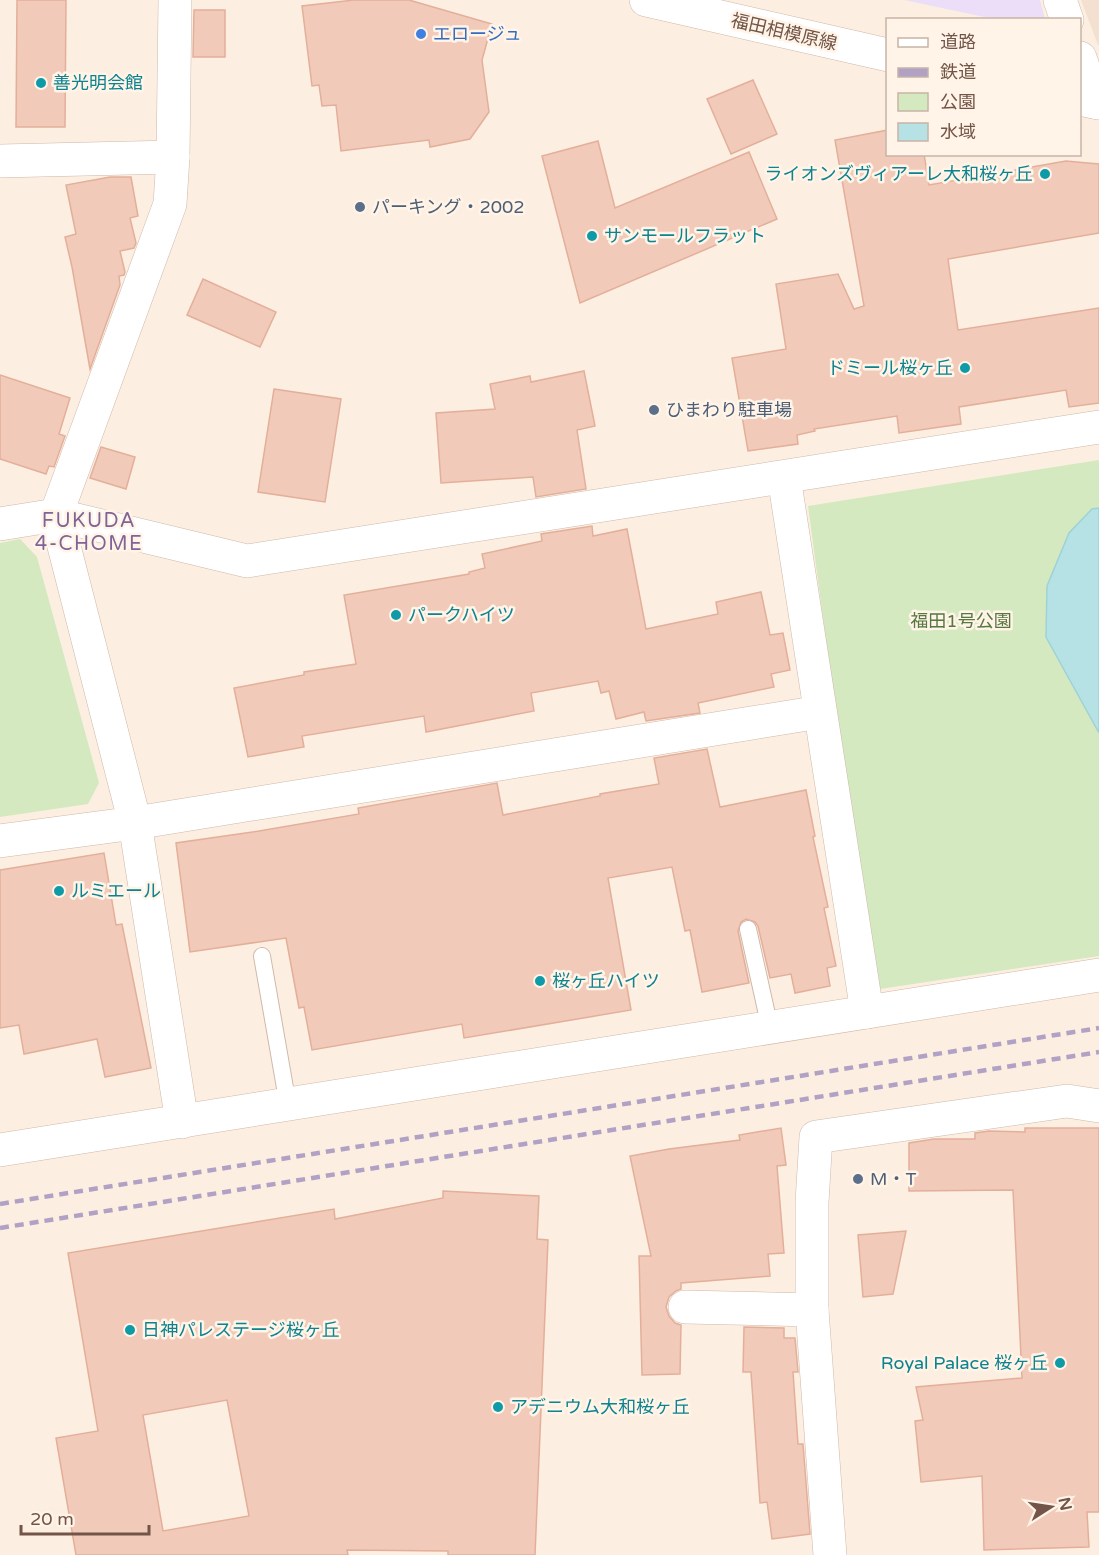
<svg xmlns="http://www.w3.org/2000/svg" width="1099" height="1555" font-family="'Varela Round','Noto Sans JP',sans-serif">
<rect width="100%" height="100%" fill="#fcefe1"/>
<path fill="#f3e0d0" d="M 1081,0 L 1099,0 L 1099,45 L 1098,45 Z"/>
<path fill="#ecdef8" d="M 904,0 L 1040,0 L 1045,19 L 994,19 Z"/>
<g fill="#d4e9c0">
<path d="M 1099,460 L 1099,956 L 873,990 L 808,506 Z"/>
<path d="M 20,539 L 37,557 L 99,783 L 88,804 L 0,817 L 0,543 Z"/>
</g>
<path fill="#b6e2e5" stroke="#9dd3d7" stroke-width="1.5" d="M 1099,508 L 1099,733 L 1046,637 L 1047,586 L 1069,533 L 1092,509 Z"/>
<g fill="#f1cab9" stroke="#e4af9a" stroke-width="1.5" fill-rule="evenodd">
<path d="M 17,0 L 66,0 L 65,127 L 16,127 Z"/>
<path d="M 354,0 L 409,0 L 492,24 L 482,60 L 489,112 L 470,139 L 430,147 L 429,140 L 341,151 L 336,105 L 322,106 L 319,85 L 312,86 L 302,6 Z"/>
<path d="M 194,10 L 225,10 L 225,57 L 193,57 Z"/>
<path d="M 753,80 L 777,134 L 731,154 L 707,99 Z"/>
<path d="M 888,130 L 888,154 L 924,154 L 929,185 L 1066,161 L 1099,164 L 1099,233 L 948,259 L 958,330 L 1099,308 L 1099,403 L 1069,407 L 1066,390 L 959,407 L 961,424 L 899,433 L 897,416 L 814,429 L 815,431 L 797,435 L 798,444 L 748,451 L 732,358 L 786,349 L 776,284 L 838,274 L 854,309 L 864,306 L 835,140 Z"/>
<path d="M 598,141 L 615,208 L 749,152 L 777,219 L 580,303 L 542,156 Z"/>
<path d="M 110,177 L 131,177 L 138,216 L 130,218 L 136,243 L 134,248 L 120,251 L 125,272 L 124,275 L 119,276 L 120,285 L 90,369 L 72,267 L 65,237 L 76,234 L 66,185 Z"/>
<path d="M 203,279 L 276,312 L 260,347 L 187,315 Z"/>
<path d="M 584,371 L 595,426 L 577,430 L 586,489 L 536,497 L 533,477 L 441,483 L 436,413 L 495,409 L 490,384 L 530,376 L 531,382 Z"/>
<path d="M 0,375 L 70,398 L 59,434 L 65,436 L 54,467 L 49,466 L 46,474 L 0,459 Z"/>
<path d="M 274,389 L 341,399 L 325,502 L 258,492 Z"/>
<path d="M 101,447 L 135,457 L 126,489 L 90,478 Z"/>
<path d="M 592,526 L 593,536 L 627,529 L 646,629 L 718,614 L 716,602 L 761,592 L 770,635 L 783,633 L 790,670 L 771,674 L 774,687 L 698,703 L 700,713 L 646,721 L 644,712 L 616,719 L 609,691 L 601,693 L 598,681 L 531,693 L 534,711 L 426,732 L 424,716 L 302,736 L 304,747 L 248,757 L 234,688 L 304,675 L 304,672 L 356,664 L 344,595 L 469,574 L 469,572 L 485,568 L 482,554 L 542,541 L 541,534 Z"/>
<path d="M 707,749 L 720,807 L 806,790 L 815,836 L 813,837 L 828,907 L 824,908 L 836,966 L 827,968 L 830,986 L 795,993 L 791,974 L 770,978 L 758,926 L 755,922 L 746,919 L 741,922 L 738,931 L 749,983 L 702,992 L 690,930 L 685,931 L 672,867 L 608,878 L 631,1010 L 464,1038 L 462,1024 L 312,1050 L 304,1007 L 299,1008 L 286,938 L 190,952 L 176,843 L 259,831 L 359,814 L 358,808 L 497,783 L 503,815 L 600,796 L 600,794 L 659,784 L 654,758 Z"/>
<path d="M 104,853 L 116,925 L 122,924 L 151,1068 L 105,1077 L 97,1039 L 24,1054 L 19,1025 L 0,1028 L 0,870 Z"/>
<path d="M 781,1128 L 786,1165 L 777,1166 L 784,1253 L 768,1254 L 770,1276 L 681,1283 L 681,1289 L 676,1291 L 669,1297 L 666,1307 L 669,1316 L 675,1323 L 681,1325 L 680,1374 L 642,1375 L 639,1256 L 651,1256 L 630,1156 L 669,1149 L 740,1140 L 739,1135 Z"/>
<path d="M 1025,1128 L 1099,1128 L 1099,1512 L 1087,1512 L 1089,1547 L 984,1550 L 982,1476 L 921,1482 L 915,1421 L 923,1420 L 916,1387 L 1022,1378 L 1013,1190 L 909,1191 L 909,1143 L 934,1139 L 975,1139 L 975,1133 L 989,1131 L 1025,1132 Z"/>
<path d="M 443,1191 L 539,1196 L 537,1239 L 548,1240 L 535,1555 L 448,1555 L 448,1551 L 347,1550 L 348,1555 L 76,1555 L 56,1438 L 98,1431 L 68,1253 L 334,1209 L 335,1219 L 443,1198 ZM 227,1400 L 249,1516 L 163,1531 L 143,1415 Z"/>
<path d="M 906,1231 L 893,1294 L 863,1297 L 858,1235 Z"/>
<path d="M 744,1327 L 784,1328 L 784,1338 L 795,1338 L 798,1372 L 793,1372 L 798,1444 L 803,1444 L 810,1534 L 772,1539 L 767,1502 L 760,1503 L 751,1372 L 743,1372 Z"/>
</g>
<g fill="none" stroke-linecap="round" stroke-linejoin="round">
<g stroke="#cfb8ab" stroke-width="18">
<g id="lane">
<path d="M 748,929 L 770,1028"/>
<path d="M 262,956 L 288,1105"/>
</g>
</g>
<g stroke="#cfb8ab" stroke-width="34">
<g id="street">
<path d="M 175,0 L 173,157 L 170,204 L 56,515 L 135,823 L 182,1122"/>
<path d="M 1060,0 L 1067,20"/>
<path d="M 1080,58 L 1095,102"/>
<path d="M 0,161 L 173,157"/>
<path d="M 784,477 L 867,1012"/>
<path d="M 0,524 L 56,515 L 247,561 L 1099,427"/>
<path d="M 0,841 L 135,823 L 820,712"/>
<path d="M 685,1307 L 812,1310"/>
<path d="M 830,1555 L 812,1310 L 812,1202 L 816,1137 L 1067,1101 L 1099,1106"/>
</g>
</g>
<g stroke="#d2b7a8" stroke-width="34">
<g id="secondary">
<path d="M 646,0 L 888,55"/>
<path d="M 1080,99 L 1099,103"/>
<path d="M 0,1150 L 1099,975"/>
</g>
</g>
<use href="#lane" stroke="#fff" stroke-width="16"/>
<use href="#street" stroke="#fff" stroke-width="33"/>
<use href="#secondary" stroke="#fff" stroke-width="33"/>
<g stroke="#b1a1c5" stroke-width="4.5" stroke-dasharray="9 6" stroke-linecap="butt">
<path d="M 0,1204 L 1099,1028"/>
<path d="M 0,1228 L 1099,1052"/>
</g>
</g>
<circle fill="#3f7fe0" stroke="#fff4e7" stroke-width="2" cx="421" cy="34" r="6"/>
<g fill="#0f9aa8" stroke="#fff4e7" stroke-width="2">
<circle cx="41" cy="83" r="6"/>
<circle cx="1045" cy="174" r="6"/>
<circle cx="592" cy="236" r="6"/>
<circle cx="965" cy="368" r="6"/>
<circle cx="396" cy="615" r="6"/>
<circle cx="59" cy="891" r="6"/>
<circle cx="540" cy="981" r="6"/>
<circle cx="130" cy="1330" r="6"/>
<circle cx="1060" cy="1363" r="6"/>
<circle cx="498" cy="1407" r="6"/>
</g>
<g fill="#5c6f8a" stroke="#fff4e7" stroke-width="2">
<circle cx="360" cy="207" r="6"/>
<circle cx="654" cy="410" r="6"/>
<circle cx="858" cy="1179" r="6"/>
</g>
<g text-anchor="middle" stroke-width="5" stroke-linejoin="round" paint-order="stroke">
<g font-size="18" fill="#735448" stroke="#fff4e7">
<text transform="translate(784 32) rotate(13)" y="6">福田相模原線</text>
</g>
<g font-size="18" fill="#366cbe" stroke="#fff4e7" text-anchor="start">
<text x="433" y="40">エロージュ</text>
</g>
<g font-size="18" fill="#0d838f" stroke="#fff4e7" text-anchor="start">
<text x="53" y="89">善光明会館</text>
<text x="1033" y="180" text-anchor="end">ライオンズヴィアーレ大和桜ヶ丘</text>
<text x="604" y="242">サンモールフラット</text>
<text x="953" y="374" text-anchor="end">ドミール桜ヶ丘</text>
<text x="408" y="621">パークハイツ</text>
<text x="71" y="897">ルミエール</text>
<text x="552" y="987">桜ヶ丘ハイツ</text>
<text x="142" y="1336">日神パレステージ桜ヶ丘</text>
<text x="1048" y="1369" text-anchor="end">Royal Palace 桜ヶ丘</text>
<text x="510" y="1413">アデニウム大和桜ヶ丘</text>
</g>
<g font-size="18" fill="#4e5e75" stroke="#fff4e7" text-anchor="start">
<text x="372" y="213">パーキング・2002</text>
<text x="666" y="416">ひまわり駐車場</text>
<text x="870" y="1185">M・T</text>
</g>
<g font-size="18" fill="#567841" stroke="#fff4e7">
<text x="961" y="627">福田1号公園</text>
</g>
<g font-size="20" letter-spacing="1.5" fill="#816496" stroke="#fff4e7">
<text x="89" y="527">FUKUDA<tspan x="89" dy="23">4-CHOME</tspan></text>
</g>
</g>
<rect x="886" y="18" width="195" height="138" fill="#fff4e7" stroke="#c7b4a7" stroke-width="1.5"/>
<rect x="898" y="38" width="30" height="9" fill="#ffffff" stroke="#c7b4a7" stroke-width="1.5"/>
<text x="940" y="48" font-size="18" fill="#735448">道路</text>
<rect x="898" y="68" width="30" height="9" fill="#b1a1c5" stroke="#c7b4a7" stroke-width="1.5"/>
<text x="940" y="78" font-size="18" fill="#735448">鉄道</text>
<rect x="898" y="93" width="30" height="18" fill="#d4e9c0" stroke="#c7b4a7" stroke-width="1.5"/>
<text x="940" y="108" font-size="18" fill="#735448">公園</text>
<rect x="898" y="123" width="30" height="18" fill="#b6e2e5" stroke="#c7b4a7" stroke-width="1.5"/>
<text x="940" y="138" font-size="18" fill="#735448">水域</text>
<g transform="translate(1051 1507) rotate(78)" stroke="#fff4e7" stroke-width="4.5" paint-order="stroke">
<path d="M0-4.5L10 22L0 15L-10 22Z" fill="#735448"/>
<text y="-9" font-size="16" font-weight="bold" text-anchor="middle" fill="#735448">N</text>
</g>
<path d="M21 1525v9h128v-9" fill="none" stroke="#735448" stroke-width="3"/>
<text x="30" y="1525" font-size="18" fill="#735448" stroke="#fff4e7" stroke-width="4.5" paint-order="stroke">20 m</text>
</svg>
